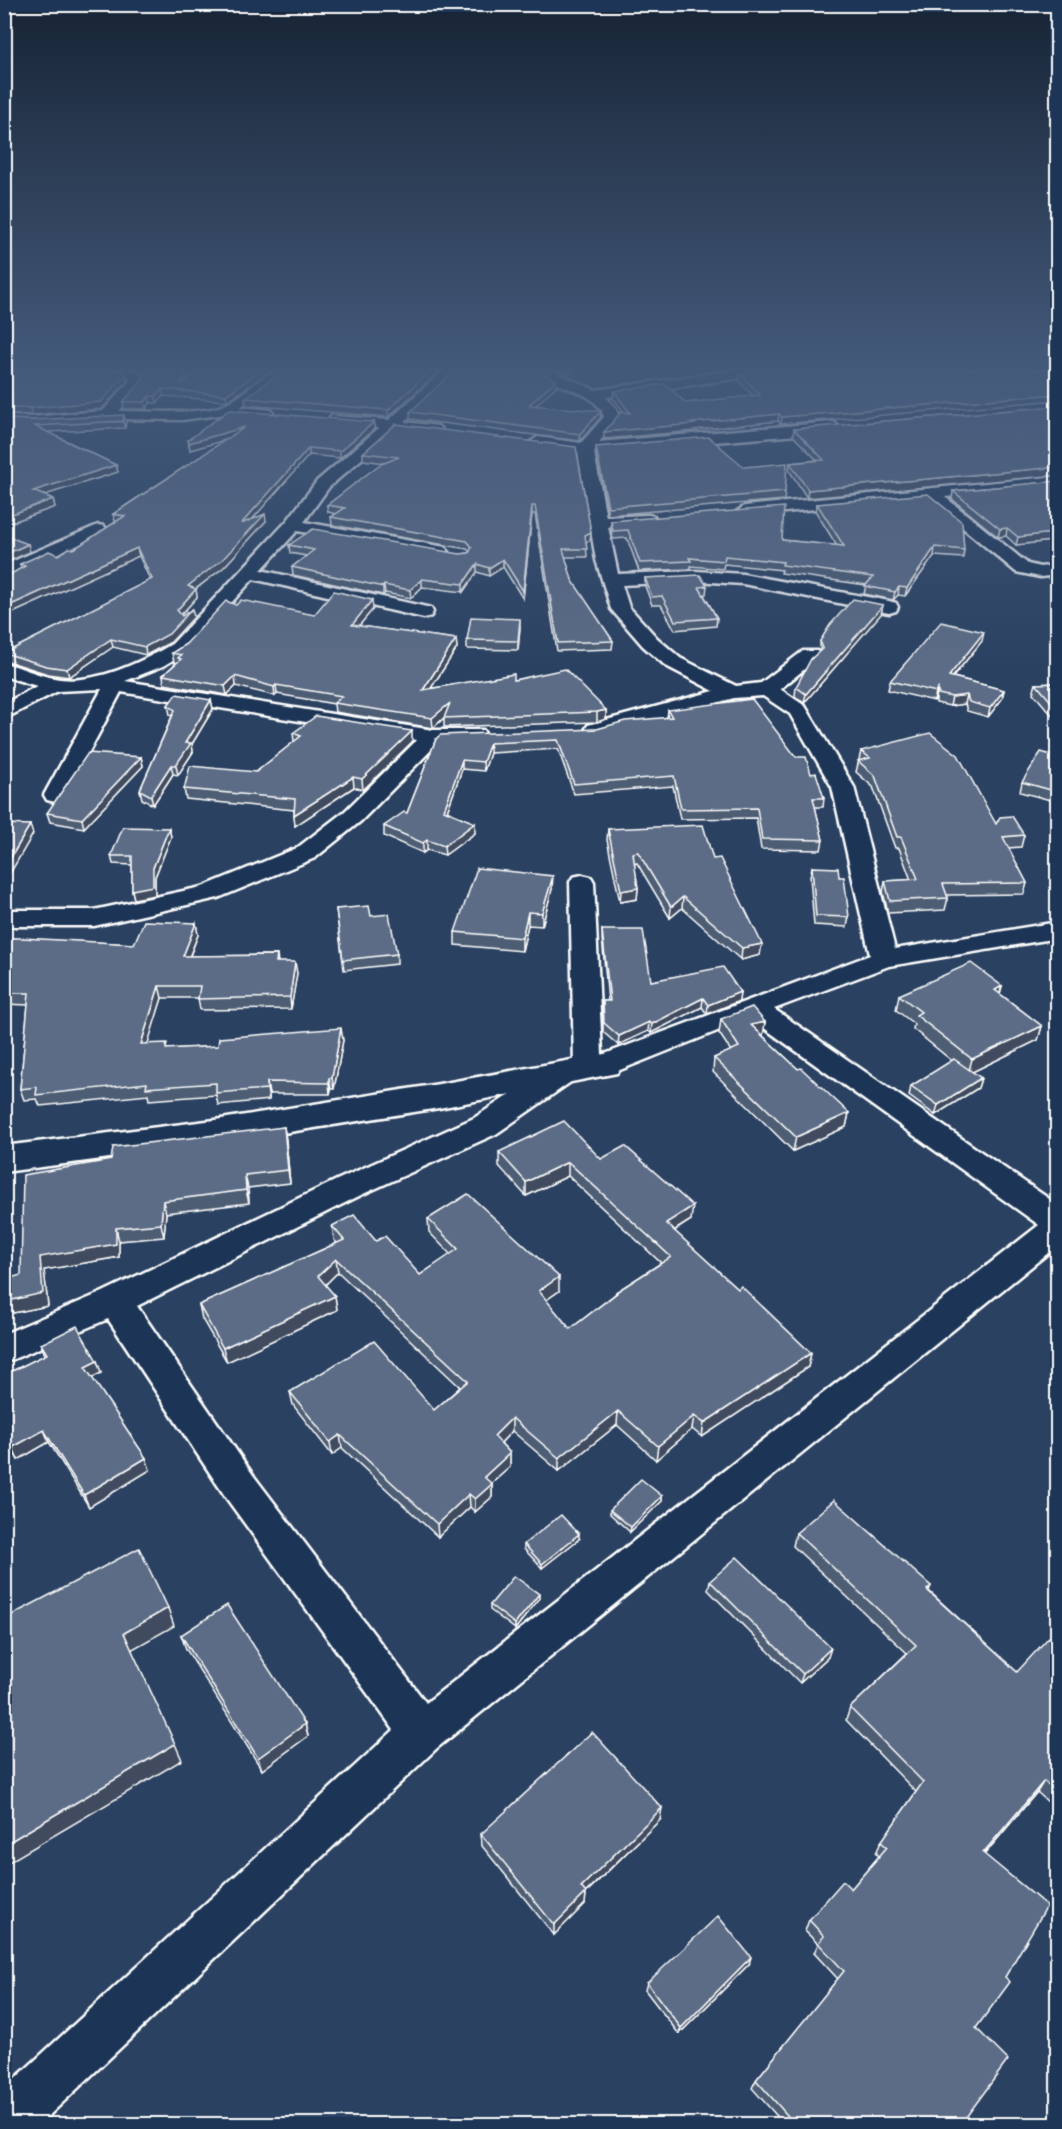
<svg xmlns="http://www.w3.org/2000/svg" width="1062" height="2129" font-family="'Patrick Hand',sans-serif">
<rect width="100%" height="100%" fill="#2a4161"/>
<filter id="ink" filterUnits="userSpaceOnUse"><feTurbulence type="fractalNoise" baseFrequency=".0167" numOctaves="2"/><feDisplacementMap in="SourceGraphic" scale="12" xChannelSelector="R" yChannelSelector="G"/><feConvolveMatrix kernelMatrix="1 2 1 2 8 2 1 2 1" color-interpolation-filters="sRGB"/></filter>
<g filter="url(#ink)">
<g fill="none" stroke-linecap="round" stroke-linejoin="round">
<g stroke="#fff" stroke-width="5">
<g id="minor">
<path d="M 119,370 L 137,370 L 144,376 L 141,386 L 119,411 C 145,411 198,415 222,406 C 249,396 257,370 291,370 L 240,407 L 271,410 L 273,413 L 266,417 L 226,414 L 182,420 L 107,419 L 32,425 L 4,424 L 4,416 L 32,417 L 103,411 L 129,382 L 130,378 Z"/>
<path d="M 444,370 L 460,370 L 404,422 L 438,426 L 441,429 L 438,432 L 395,430 L 329,487 L 304,522 L 439,546 L 445,547 L 448,551 L 445,555 L 439,556 L 297,531 L 261,570 L 431,608 L 433,612 L 431,616 L 424,618 L 253,579 L 186,652 L 163,666 L 125,681 L 433,730 L 483,730 L 486,735 L 483,740 L 439,742 L 361,821 L 315,858 L 218,898 L 94,926 L 4,926 L 4,910 L 94,910 L 202,887 L 297,848 L 345,811 L 417,740 L 121,692 L 66,795 L 63,800 L 55,802 L 47,800 L 44,795 L 102,689 L 58,691 L 4,719 L 4,704 L 37,686 L 4,676 L 4,663 C 21,667 37,675 54,678 C 92,686 140,663 172,644 L 287,521 L 317,481 L 379,428 L 331,422 L 329,419 L 331,416 L 389,420 Z"/>
<path d="M 530,370 L 551,370 L 595,390 L 736,370 L 776,370 L 769,374 L 606,397 L 616,409 L 619,418 L 599,442 L 833,422 L 841,427 L 833,432 L 594,452 L 606,517 L 648,515 L 654,516 L 657,520 L 654,524 L 648,525 L 608,527 L 618,574 L 695,571 L 743,574 L 889,601 L 896,603 L 898,607 L 896,611 L 889,613 L 743,584 L 695,581 L 622,585 L 629,607 L 657,638 L 680,658 L 736,686 L 761,683 L 803,651 L 817,651 L 820,655 L 817,659 L 780,689 L 805,706 L 854,787 L 895,949 L 1058,922 L 1058,938 L 889,966 L 774,1009 L 1058,1205 L 1058,1245 L 437,1748 L 40,2124 L 4,2124 L 4,2089 L 394,1730 L 227,1499 L 108,1319 L 4,1363 L 4,1334 L 103,1292 L 339,1179 L 474,1118 L 555,1065 L 565,1062 L 574,1065 L 570,882 L 573,877 L 582,875 L 591,877 L 594,882 L 602,1055 L 870,955 L 832,787 L 790,714 L 763,696 L 734,698 L 596,736 L 588,735 L 585,730 L 588,725 L 714,691 L 666,666 L 643,646 L 611,609 L 596,560 L 578,452 L 538,447 L 530,442 L 538,437 L 581,443 L 604,417 C 594,386 550,389 530,370 ZM 750,1018 L 1039,1225 L 426,1703 L 253,1475 L 137,1306 L 361,1195 L 496,1134 L 575,1079 L 579,1073 L 588,1076 L 615,1072 Z"/>
<path d="M 1058,476 L 1058,486 L 945,497 L 1028,564 L 1040,567 L 1058,565 L 1058,575 L 1040,577 L 1016,572 L 927,498 L 745,516 L 737,511 L 745,506 Z"/>
<path d="M 98,525 L 104,526 L 107,530 L 104,534 L 4,577 L 4,565 Z"/>
</g>
</g>
<g stroke="#fff" stroke-width="5">
<path id="tertiary" d="M 605,1054 L 617,1057 L 622,1065 L 617,1073 L 439,1108 L 215,1144 L 4,1172 L 4,1146 L 215,1120 L 439,1084 Z"/>
</g>
<use href="#minor" fill="#1d3557" fill-rule="evenodd"/>
<use href="#tertiary" fill="#1d3557" fill-rule="evenodd"/>
</g>
<g fill="#4e5d73" stroke="#fff" stroke-width="1.5">
<path d="M 4,370 L 127,381 L 102,409 L 32,415 L 4,414 Z"/>
<path d="M 140,370 L 190,370 L 186,380 L 269,372 L 227,401 L 163,396 L 157,403 L 150,403 L 146,409 L 124,409 L 123,402 L 142,381 L 144,374 Z"/>
<path d="M 440,370 L 388,417 L 246,405 L 245,398 Z"/>
<path d="M 557,370 L 573,370 L 568,375 Z"/>
<path d="M 1058,370 L 781,424 L 778,421 L 694,430 L 694,431 L 604,439 L 624,412 L 613,398 L 614,391 L 686,403 L 753,396 L 739,381 L 740,374 Z"/>
<path d="M 556,386 L 536,405 L 600,418 L 580,441 L 410,419 L 410,412 Z"/>
<path d="M 1058,406 L 1058,475 L 807,498 L 789,470 L 790,463 L 817,460 L 793,436 L 794,429 Z"/>
<path d="M 4,419 L 126,422 L 125,428 L 48,432 L 116,465 L 118,472 L 44,495 L 53,499 L 55,507 L 4,525 Z"/>
<path d="M 374,422 L 374,429 L 340,458 L 309,455 L 253,518 L 266,521 L 224,567 L 196,589 L 197,597 L 181,615 L 182,616 L 194,617 L 171,642 L 146,655 L 113,647 L 69,677 L 48,674 L 7,661 L 5,653 L 150,580 L 139,556 L 21,568 L 20,564 L 58,555 L 74,549 L 116,522 L 115,521 L 113,514 L 226,440 L 190,450 L 188,440 Z"/>
<path d="M 396,424 L 591,532 L 590,540 L 586,542 L 587,557 L 565,557 L 572,580 L 613,641 L 612,649 L 557,651 L 535,514 L 532,514 L 523,599 L 503,567 L 489,576 L 477,572 L 463,592 L 422,587 L 411,598 L 385,593 L 383,595 L 293,575 L 292,567 L 306,556 L 290,553 L 289,545 L 460,554 L 469,553 L 469,551 L 467,549 L 332,525 L 331,517 L 336,514 L 328,512 L 327,505 L 385,463 L 363,460 L 363,453 Z"/>
<path d="M 596,447 L 744,467 L 785,492 L 784,500 L 608,515 L 596,454 Z"/>
<path d="M 1058,481 L 1058,546 L 1051,541 L 1016,545 L 1006,536 L 998,537 L 952,499 L 953,491 Z"/>
<path d="M 817,504 L 964,550 L 963,558 L 934,556 L 905,596 L 898,595 L 893,600 L 864,594 L 866,585 L 781,573 L 782,570 L 724,564 L 723,569 L 691,566 L 691,569 L 639,571 L 627,538 L 613,539 L 611,529 L 611,521 L 837,546 L 816,512 Z"/>
<path d="M 645,578 L 707,586 L 706,594 L 704,595 L 717,618 L 716,626 L 675,630 L 661,605 L 652,605 L 645,586 Z"/>
<path d="M 236,605 L 314,615 L 373,609 L 359,626 L 456,639 L 457,648 L 431,688 L 514,680 L 606,710 L 606,719 L 597,722 L 444,727 L 444,718 L 433,728 L 335,712 L 334,704 L 277,694 L 275,696 L 236,686 L 227,695 L 164,684 L 163,675 L 176,663 L 174,662 L 172,653 L 186,644 Z"/>
<path d="M 883,605 L 881,614 L 804,703 L 795,696 L 796,687 L 820,651 L 820,641 Z"/>
<path d="M 520,627 L 518,650 L 467,649 L 467,640 Z"/>
<path d="M 982,641 L 953,677 L 1004,690 L 1002,699 L 988,717 L 967,711 L 965,704 L 950,706 L 936,703 L 936,698 L 934,701 L 888,690 L 890,681 Z"/>
<path d="M 1058,683 L 1058,722 L 1033,693 L 1036,684 Z"/>
<path d="M 211,700 L 213,709 L 192,744 L 193,752 L 178,775 L 173,774 L 153,805 L 142,799 L 140,790 L 172,716 L 170,715 L 168,705 Z"/>
<path d="M 668,710 L 796,757 L 811,774 L 824,798 L 823,807 L 815,807 L 823,840 L 821,850 L 761,849 L 756,818 L 680,819 L 673,786 L 574,794 L 558,749 L 490,753 L 484,771 L 462,769 L 447,812 L 475,833 L 445,855 L 427,850 L 423,853 L 384,836 L 384,826 L 407,813 L 436,739 L 597,729 L 667,718 Z"/>
<path d="M 293,733 L 412,742 L 363,790 L 354,787 L 295,826 L 294,810 L 186,799 L 184,789 L 256,772 L 294,742 Z"/>
<path d="M 861,751 L 996,824 L 1024,835 L 1021,847 L 1008,848 L 1027,883 L 1024,894 L 947,895 L 948,898 L 945,910 L 888,913 L 883,892 L 885,881 L 911,880 L 899,848 L 895,848 L 873,787 L 856,772 Z"/>
<path d="M 141,757 L 143,766 L 84,828 L 50,822 L 47,813 Z"/>
<path d="M 1058,757 L 1058,802 L 1020,792 L 1022,782 Z"/>
<path d="M 169,828 L 171,837 L 155,877 L 155,895 L 134,899 L 132,890 L 132,865 L 113,864 L 111,856 Z"/>
<path d="M 608,829 L 713,859 L 760,955 L 741,960 L 682,908 L 670,918 L 637,863 L 634,864 L 638,888 L 637,899 L 620,902 L 607,840 Z"/>
<path d="M 812,867 L 849,917 L 847,927 L 814,925 L 810,877 Z"/>
<path d="M 552,889 L 542,926 L 528,925 L 522,951 L 455,945 L 455,932 Z"/>
<path d="M 336,909 L 371,916 L 397,954 L 397,964 L 344,970 Z"/>
<path d="M 196,923 L 198,935 L 190,956 L 277,955 L 278,962 L 297,973 L 291,1009 L 200,1010 L 198,998 L 162,998 L 147,1044 L 168,1049 L 343,1040 L 334,1089 L 331,1089 L 330,1094 L 269,1094 L 269,1100 L 218,1105 L 216,1095 L 149,1100 L 148,1095 L 40,1106 L 37,1099 L 24,1100 L 20,1089 L 28,1005 L 4,1004 L 4,938 L 134,944 Z"/>
<path d="M 602,930 L 651,981 L 740,992 L 739,1001 L 707,1014 L 702,1007 L 651,1033 L 648,1031 L 618,1045 L 603,1032 L 603,1001 L 608,1001 L 602,939 Z"/>
<path d="M 1002,986 L 1000,994 L 1042,1026 L 1038,1040 L 972,1072 L 981,1078 L 978,1088 L 935,1115 L 909,1096 L 911,1086 L 952,1061 L 913,1029 L 914,1024 L 896,1010 L 899,995 Z"/>
<path d="M 721,1019 L 765,1022 L 763,1036 L 798,1069 L 849,1113 L 846,1127 L 793,1151 L 713,1072 L 714,1058 L 731,1051 L 719,1033 Z"/>
<path d="M 284,1127 L 286,1140 L 290,1183 L 248,1188 L 249,1203 L 166,1213 L 164,1237 L 119,1241 L 119,1257 L 44,1270 L 48,1306 L 13,1313 L 21,1275 L 111,1160 Z"/>
<path d="M 499,1152 L 601,1159 L 691,1220 L 674,1231 L 738,1289 L 811,1353 L 808,1367 L 702,1437 L 692,1429 L 656,1460 L 617,1425 L 559,1471 L 512,1431 L 501,1443 L 510,1453 L 510,1467 L 492,1483 L 492,1497 L 475,1512 L 470,1507 L 438,1537 L 342,1448 L 332,1455 L 293,1405 L 290,1392 L 434,1410 L 460,1387 L 338,1272 L 325,1285 L 335,1296 L 337,1310 L 227,1362 L 202,1319 L 199,1305 L 337,1243 L 334,1240 L 332,1226 L 376,1241 L 420,1275 L 451,1255 L 429,1232 L 428,1219 L 559,1291 L 546,1300 L 570,1329 L 615,1294 L 616,1292 L 661,1263 L 568,1176 L 526,1196 L 499,1166 Z"/>
<path d="M 41,1344 L 97,1361 L 101,1373 L 92,1378 L 146,1458 L 150,1470 L 89,1507 L 49,1442 L 18,1460 L 4,1435 L 4,1427 L 7,1426 L 4,1421 L 4,1375 L 45,1355 Z"/>
<path d="M 662,1496 L 662,1501 L 630,1532 L 610,1514 L 610,1510 Z"/>
<path d="M 796,1533 L 931,1586 L 929,1591 L 1017,1672 L 1058,1644 L 1058,1811 L 1037,1792 L 984,1855 L 1005,1977 L 976,2028 L 961,2124 L 784,2124 L 752,2088 L 756,2080 L 838,1979 L 814,1953 L 818,1944 L 805,1931 L 809,1920 L 851,1889 L 879,1856 L 876,1853 L 881,1842 L 916,1792 L 846,1720 L 850,1708 L 907,1653 L 793,1546 Z"/>
<path d="M 579,1539 L 542,1568 L 524,1549 L 524,1544 Z"/>
<path d="M 710,1581 L 828,1657 L 800,1683 L 708,1590 Z"/>
<path d="M 539,1599 L 515,1629 L 490,1610 L 490,1605 Z"/>
<path d="M 181,1635 L 305,1724 L 308,1736 L 262,1770 L 186,1649 Z"/>
<path d="M 660,1820 L 586,1893 L 585,1904 L 554,1935 L 482,1846 L 481,1834 Z"/>
<path d="M 749,1964 L 679,2034 L 645,1990 L 647,1983 Z"/>
</g>
<g fill="#404c5e" stroke="#fff" stroke-width="1.5">
<path d="M 186,370 L 190,370 L 182,391 L 181,384 Z"/>
<path d="M 261,370 L 277,370 L 269,372 L 227,401 L 226,395 Z"/>
<path d="M 432,370 L 440,370 L 388,417 L 388,410 Z"/>
<path d="M 568,370 L 573,370 L 568,375 Z"/>
<path d="M 126,374 L 127,381 L 102,409 L 32,415 L 30,408 Z"/>
<path d="M 556,380 L 556,386 L 529,412 L 529,405 Z"/>
<path d="M 162,389 L 163,396 L 157,403 L 156,396 Z"/>
<path d="M 1058,394 L 1058,400 L 781,424 L 782,417 Z"/>
<path d="M 149,396 L 150,403 L 146,409 L 145,402 Z"/>
<path d="M 601,411 L 600,418 L 580,441 L 580,434 Z"/>
<path d="M 779,414 L 778,421 L 694,430 L 694,431 L 604,439 L 604,432 Z"/>
<path d="M 124,415 L 126,422 L 125,428 L 123,421 Z"/>
<path d="M 374,422 L 374,429 L 340,458 L 340,451 Z"/>
<path d="M 245,427 L 246,434 L 190,450 L 189,443 Z"/>
<path d="M 309,448 L 309,455 L 242,531 L 241,524 Z"/>
<path d="M 116,465 L 118,472 L 35,498 L 33,491 Z"/>
<path d="M 1058,467 L 1058,475 L 807,498 L 808,490 Z"/>
<path d="M 53,499 L 55,507 L 4,525 L 4,517 Z"/>
<path d="M 532,506 L 532,514 L 523,599 L 523,591 Z"/>
<path d="M 265,514 L 266,521 L 224,567 L 189,594 L 188,586 Z"/>
<path d="M 1007,528 L 1006,536 L 998,537 L 1000,529 Z"/>
<path d="M 591,532 L 590,540 L 585,543 L 585,535 Z"/>
<path d="M 1052,533 L 1051,541 L 1016,545 L 1018,537 Z"/>
<path d="M 28,544 L 30,552 L 4,563 L 4,555 Z"/>
<path d="M 935,547 L 934,556 L 905,596 L 907,588 Z"/>
<path d="M 137,548 L 139,556 L 4,617 L 4,608 Z"/>
<path d="M 503,559 L 503,567 L 489,576 L 489,568 Z"/>
<path d="M 477,564 L 477,572 L 463,592 L 463,584 Z"/>
<path d="M 422,579 L 422,587 L 411,598 L 410,590 Z"/>
<path d="M 384,585 L 385,593 L 383,595 L 383,587 Z"/>
<path d="M 899,587 L 898,595 L 893,600 L 895,592 Z"/>
<path d="M 196,589 L 197,597 L 178,618 L 177,610 Z"/>
<path d="M 372,600 L 373,609 L 352,634 L 352,625 Z"/>
<path d="M 883,605 L 881,614 L 804,703 L 806,694 Z"/>
<path d="M 192,609 L 194,617 L 171,642 L 146,655 L 145,647 Z"/>
<path d="M 520,619 L 520,627 L 518,650 L 518,641 Z"/>
<path d="M 984,632 L 982,641 L 947,684 L 949,676 Z"/>
<path d="M 111,639 L 113,647 L 69,677 L 67,669 Z"/>
<path d="M 456,639 L 457,648 L 424,699 L 423,690 Z"/>
<path d="M 235,676 L 236,686 L 227,695 L 225,686 Z"/>
<path d="M 276,685 L 277,694 L 275,696 L 274,687 Z"/>
<path d="M 938,689 L 936,698 L 934,701 L 936,692 Z"/>
<path d="M 1004,690 L 1002,699 L 988,717 L 990,708 Z"/>
<path d="M 967,695 L 965,704 L 950,706 L 952,697 Z"/>
<path d="M 211,700 L 213,709 L 192,744 L 193,752 L 178,775 L 176,765 L 185,743 Z"/>
<path d="M 450,703 L 450,712 L 433,728 L 432,718 Z"/>
<path d="M 606,710 L 606,719 L 597,722 L 597,712 Z"/>
<path d="M 412,731 L 412,742 L 363,790 L 362,779 Z"/>
<path d="M 490,743 L 490,753 L 484,771 L 483,762 Z"/>
<path d="M 141,757 L 143,766 L 84,828 L 82,819 Z"/>
<path d="M 462,760 L 462,769 L 444,820 L 444,810 Z"/>
<path d="M 171,765 L 173,774 L 153,805 L 151,796 Z"/>
<path d="M 353,777 L 354,787 L 295,826 L 294,815 Z"/>
<path d="M 475,823 L 475,833 L 445,855 L 444,846 Z"/>
<path d="M 30,825 L 33,834 L 4,884 L 4,869 Z"/>
<path d="M 169,828 L 171,837 L 155,877 L 155,895 L 134,899 L 132,890 L 153,868 Z"/>
<path d="M 427,840 L 427,850 L 423,853 L 423,843 Z"/>
<path d="M 553,876 L 552,889 L 542,926 L 542,913 Z"/>
<path d="M 638,888 L 637,899 L 620,902 L 621,891 Z"/>
<path d="M 683,897 L 682,908 L 670,918 L 671,907 Z"/>
<path d="M 528,912 L 528,925 L 522,951 L 522,938 Z"/>
<path d="M 196,923 L 198,935 L 185,967 L 183,956 Z"/>
<path d="M 762,944 L 760,955 L 741,960 L 742,948 Z"/>
<path d="M 295,962 L 297,973 L 291,1009 L 290,997 Z"/>
<path d="M 159,986 L 162,998 L 144,1056 L 141,1044 Z"/>
<path d="M 1002,986 L 998,1000 L 995,990 Z"/>
<path d="M 740,992 L 739,1001 L 707,1014 L 708,1005 Z"/>
<path d="M 703,998 L 702,1007 L 651,1033 L 652,1024 Z"/>
<path d="M 649,1022 L 648,1031 L 618,1045 L 619,1036 Z"/>
<path d="M 765,1022 L 763,1036 L 751,1025 Z"/>
<path d="M 1042,1026 L 1038,1040 L 968,1074 L 972,1059 Z"/>
<path d="M 341,1028 L 343,1040 L 334,1089 L 332,1078 Z"/>
<path d="M 329,1078 L 331,1089 L 330,1094 L 329,1083 Z"/>
<path d="M 981,1078 L 978,1088 L 935,1115 L 938,1105 Z"/>
<path d="M 267,1082 L 269,1094 L 269,1100 L 267,1089 Z"/>
<path d="M 849,1113 L 846,1127 L 793,1151 L 796,1137 Z"/>
<path d="M 284,1127 L 286,1140 L 290,1183 L 288,1170 Z"/>
<path d="M 568,1162 L 568,1176 L 526,1196 L 526,1182 Z"/>
<path d="M 245,1175 L 248,1188 L 249,1203 L 246,1190 Z"/>
<path d="M 163,1201 L 166,1213 L 164,1237 L 161,1224 Z"/>
<path d="M 693,1206 L 691,1220 L 664,1237 L 666,1223 Z"/>
<path d="M 116,1228 L 119,1241 L 119,1257 L 44,1270 L 48,1306 L 13,1313 L 8,1301 L 40,1257 Z"/>
<path d="M 336,1259 L 338,1272 L 320,1290 L 318,1276 Z"/>
<path d="M 559,1277 L 559,1291 L 539,1305 L 539,1291 Z"/>
<path d="M 335,1296 L 337,1310 L 227,1362 L 223,1348 Z"/>
<path d="M 811,1353 L 808,1367 L 702,1437 L 704,1423 Z"/>
<path d="M 97,1361 L 101,1373 L 89,1379 L 85,1367 Z"/>
<path d="M 618,1411 L 617,1425 L 559,1471 L 559,1458 Z"/>
<path d="M 694,1416 L 692,1429 L 656,1460 L 658,1446 Z"/>
<path d="M 512,1418 L 512,1431 L 494,1450 L 494,1436 Z"/>
<path d="M 44,1430 L 49,1442 L 18,1460 L 13,1447 Z"/>
<path d="M 340,1435 L 342,1448 L 332,1455 L 330,1442 Z"/>
<path d="M 510,1453 L 510,1467 L 484,1490 L 484,1477 Z"/>
<path d="M 146,1458 L 150,1470 L 89,1507 L 84,1495 Z"/>
<path d="M 492,1484 L 492,1497 L 475,1512 L 475,1499 Z"/>
<path d="M 469,1494 L 470,1507 L 438,1537 L 437,1524 Z"/>
<path d="M 662,1496 L 662,1501 L 630,1532 L 631,1527 Z"/>
<path d="M 579,1534 L 579,1539 L 542,1568 L 542,1564 Z"/>
<path d="M 539,1594 L 539,1599 L 515,1629 L 515,1624 Z"/>
<path d="M 168,1608 L 174,1626 L 131,1650 L 124,1633 Z"/>
<path d="M 831,1648 L 828,1657 L 800,1683 L 803,1674 Z"/>
<path d="M 305,1724 L 308,1736 L 262,1770 L 258,1758 Z"/>
<path d="M 175,1744 L 182,1760 L 4,1865 L 4,1845 Z"/>
<path d="M 1044,1781 L 1037,1792 L 976,1864 L 983,1853 Z"/>
<path d="M 662,1808 L 660,1820 L 580,1898 L 581,1887 Z"/>
<path d="M 586,1893 L 585,1904 L 554,1935 L 554,1925 Z"/>
<path d="M 751,1957 L 749,1964 L 679,2034 L 681,2028 Z"/>
</g>
<g fill="#5b6c86" stroke="#fff" stroke-width="1.5">
<path d="M 4,370 L 122,370 L 126,374 L 101,402 L 30,408 L 4,408 Z"/>
<path d="M 145,370 L 186,370 L 181,384 L 199,370 L 261,370 L 226,395 L 162,389 L 156,396 L 149,396 L 145,402 L 123,402 L 142,381 Z"/>
<path d="M 284,370 L 432,370 L 388,410 L 245,398 Z"/>
<path d="M 455,370 L 536,370 L 556,380 L 529,405 L 601,411 L 580,434 L 410,412 Z"/>
<path d="M 764,370 L 1058,370 L 1058,394 L 782,417 L 779,414 L 692,423 L 694,424 L 604,432 L 621,412 L 630,413 L 614,391 L 665,384 L 686,403 L 760,395 L 740,374 Z"/>
<path d="M 1058,406 L 1058,467 L 808,490 L 790,463 L 824,460 L 794,429 Z"/>
<path d="M 229,410 L 374,422 L 340,451 L 309,448 L 241,524 L 265,514 L 223,559 L 188,586 L 196,589 L 177,610 L 182,616 L 192,609 L 169,634 L 145,647 L 111,639 L 67,669 L 46,666 L 5,653 L 152,579 L 137,548 L 4,608 L 4,578 L 25,566 L 20,564 L 49,551 L 58,555 L 69,548 L 74,549 L 125,516 L 113,514 L 245,427 L 189,443 L 188,440 Z"/>
<path d="M 124,415 L 123,421 L 35,426 L 116,465 L 33,491 L 53,499 L 4,517 L 4,419 L 31,420 Z"/>
<path d="M 396,424 L 576,447 L 591,532 L 585,535 L 587,549 L 563,549 L 572,580 L 613,641 L 558,643 L 535,506 L 532,506 L 523,591 L 503,559 L 489,568 L 477,564 L 463,584 L 422,579 L 410,590 L 384,585 L 383,587 L 292,567 L 314,550 L 289,545 L 313,529 L 460,554 L 469,553 L 472,547 L 467,541 L 331,517 L 345,508 L 327,505 L 379,465 L 399,457 L 363,453 Z"/>
<path d="M 709,437 L 744,467 L 787,463 L 785,492 L 608,507 L 596,447 Z"/>
<path d="M 1058,481 L 1058,537 L 1052,533 L 1018,537 L 1007,528 L 1000,529 L 953,491 Z"/>
<path d="M 928,494 L 962,522 L 964,550 L 935,547 L 907,588 L 899,587 L 895,592 L 865,586 L 873,577 L 782,565 L 783,562 L 725,556 L 724,561 L 689,558 L 691,561 L 640,563 L 628,530 L 613,531 L 611,521 L 784,507 L 782,540 L 844,546 L 817,504 Z"/>
<path d="M 4,535 L 28,544 L 4,555 Z"/>
<path d="M 700,575 L 707,586 L 699,587 L 717,618 L 675,621 L 662,596 L 652,597 L 645,578 Z"/>
<path d="M 334,591 L 372,600 L 352,625 L 456,639 L 423,690 L 514,674 L 514,680 L 565,669 L 606,710 L 597,712 L 444,718 L 450,703 L 432,718 L 334,703 L 342,696 L 276,685 L 274,687 L 235,676 L 225,686 L 163,675 L 181,659 L 178,658 L 181,655 L 172,653 L 186,644 L 226,601 L 236,605 L 241,600 L 314,615 Z"/>
<path d="M 853,599 L 883,605 L 806,694 L 796,687 L 811,659 L 823,648 L 820,641 L 830,625 Z"/>
<path d="M 471,617 L 520,619 L 518,641 L 467,640 Z"/>
<path d="M 941,622 L 984,632 L 949,676 L 1004,690 L 990,708 L 969,702 L 967,695 L 952,697 L 938,694 L 938,689 L 936,692 L 890,681 Z"/>
<path d="M 1058,683 L 1058,710 L 1036,684 Z"/>
<path d="M 176,694 L 211,700 L 185,743 L 191,743 L 176,765 L 171,765 L 151,796 L 140,790 L 175,710 L 168,705 Z"/>
<path d="M 752,699 L 796,757 L 806,757 L 811,774 L 816,773 L 824,798 L 813,798 L 823,840 L 762,839 L 757,808 L 681,809 L 674,776 L 574,784 L 558,740 L 490,743 L 483,762 L 462,760 L 444,810 L 475,823 L 444,846 L 427,840 L 423,843 L 384,826 L 404,812 L 407,813 L 436,739 L 440,735 L 597,729 L 625,721 L 672,717 L 668,710 Z"/>
<path d="M 316,716 L 412,731 L 362,779 L 353,777 L 294,815 L 295,799 L 184,789 L 190,766 L 256,772 L 301,736 L 293,733 Z"/>
<path d="M 930,733 L 958,755 L 996,824 L 1000,817 L 1012,816 L 1024,835 L 1003,837 L 1004,839 L 1027,883 L 943,884 L 948,898 L 890,901 L 885,881 L 918,879 L 901,837 L 897,837 L 875,776 L 858,761 L 870,758 L 861,751 Z"/>
<path d="M 1041,752 L 1058,757 L 1058,792 L 1022,782 Z"/>
<path d="M 88,753 L 141,757 L 82,819 L 47,813 Z"/>
<path d="M 4,824 L 30,825 L 4,869 Z"/>
<path d="M 703,825 L 713,859 L 720,858 L 762,944 L 742,948 L 683,897 L 671,907 L 638,852 L 633,853 L 638,888 L 621,891 L 608,829 Z"/>
<path d="M 123,827 L 169,828 L 153,868 L 153,886 L 132,890 L 132,856 L 111,856 Z"/>
<path d="M 812,867 L 838,868 L 839,877 L 844,877 L 849,917 L 816,916 Z"/>
<path d="M 477,868 L 553,876 L 542,913 L 528,912 L 522,938 L 455,932 Z"/>
<path d="M 369,906 L 371,916 L 389,914 L 397,954 L 343,960 L 336,909 Z"/>
<path d="M 144,921 L 196,923 L 183,956 L 277,955 L 276,962 L 295,962 L 290,997 L 198,999 L 200,986 L 159,986 L 141,1044 L 167,1043 L 166,1049 L 218,1046 L 219,1038 L 341,1028 L 332,1078 L 329,1078 L 329,1083 L 267,1082 L 267,1089 L 216,1093 L 216,1083 L 146,1088 L 147,1083 L 36,1095 L 37,1087 L 20,1089 L 29,993 L 4,993 L 4,938 L 22,938 L 134,944 Z"/>
<path d="M 602,930 L 643,930 L 651,981 L 723,967 L 740,992 L 708,1005 L 703,998 L 652,1024 L 649,1022 L 619,1036 L 604,1023 L 603,1001 L 610,1001 Z"/>
<path d="M 971,963 L 1002,986 L 995,990 L 1042,1026 L 972,1059 L 916,1015 L 921,1012 L 899,995 Z"/>
<path d="M 752,1007 L 765,1022 L 751,1025 L 798,1069 L 801,1068 L 849,1113 L 796,1137 L 714,1058 L 739,1047 L 721,1019 Z"/>
<path d="M 954,1059 L 981,1078 L 938,1105 L 911,1086 Z"/>
<path d="M 564,1121 L 601,1159 L 625,1146 L 693,1206 L 666,1223 L 738,1289 L 741,1286 L 811,1353 L 704,1423 L 694,1416 L 658,1446 L 618,1411 L 559,1458 L 512,1418 L 494,1436 L 510,1453 L 484,1477 L 492,1484 L 475,1499 L 469,1494 L 437,1524 L 340,1435 L 330,1442 L 290,1392 L 374,1341 L 434,1410 L 468,1381 L 336,1259 L 318,1276 L 335,1296 L 223,1348 L 199,1305 L 344,1240 L 332,1226 L 354,1215 L 376,1241 L 385,1236 L 420,1275 L 458,1249 L 428,1219 L 468,1194 L 559,1277 L 539,1291 L 570,1329 L 617,1293 L 616,1292 L 671,1257 L 568,1162 L 526,1182 L 499,1152 Z"/>
<path d="M 284,1127 L 288,1170 L 245,1175 L 246,1190 L 163,1201 L 161,1224 L 116,1228 L 116,1244 L 40,1257 L 43,1293 L 8,1301 L 7,1279 L 21,1275 L 23,1175 L 111,1160 L 113,1147 Z"/>
<path d="M 77,1326 L 97,1361 L 85,1367 L 146,1458 L 84,1495 L 44,1430 L 13,1447 L 4,1434 L 4,1427 L 7,1426 L 4,1420 L 4,1375 L 47,1354 L 41,1344 Z"/>
<path d="M 641,1479 L 662,1496 L 631,1527 L 610,1510 Z"/>
<path d="M 834,1500 L 931,1586 L 927,1590 L 1017,1672 L 1049,1637 L 1058,1644 L 1058,1793 L 1044,1781 L 983,1853 L 1047,1906 L 1005,1977 L 1010,1982 L 976,2028 L 1008,2060 L 961,2124 L 795,2124 L 756,2080 L 844,1971 L 818,1943 L 824,1936 L 809,1920 L 843,1881 L 851,1889 L 887,1847 L 881,1842 L 923,1782 L 850,1708 L 916,1645 L 796,1533 Z"/>
<path d="M 561,1515 L 579,1534 L 542,1564 L 524,1544 Z"/>
<path d="M 139,1548 L 168,1608 L 124,1633 L 175,1744 L 4,1845 L 4,1619 Z"/>
<path d="M 737,1557 L 831,1648 L 803,1674 L 710,1581 Z"/>
<path d="M 514,1576 L 539,1594 L 515,1624 L 490,1605 Z"/>
<path d="M 227,1605 L 305,1724 L 258,1758 L 181,1635 Z"/>
<path d="M 592,1732 L 662,1808 L 581,1887 L 586,1893 L 554,1925 L 481,1834 Z"/>
<path d="M 718,1916 L 751,1957 L 681,2028 L 647,1983 Z"/>
</g>
</g>
<linearGradient id="sky" x2="0" y2="1"><stop stop-color="#172435"/><stop offset="0.55" stop-color="#445a7b"/><stop offset="1" stop-color="#445a7b" stop-opacity="0"/></linearGradient>
<rect width="1062" height="669" fill="url(#sky)"/>
<rect width="1062" height="2129" fill="none" stroke="#1d3557" stroke-width="24"/>
<rect x="12" y="12" width="1038" height="2105" fill="none" stroke="#fff" stroke-width="2" filter="url(#ink)"/>
</svg>
